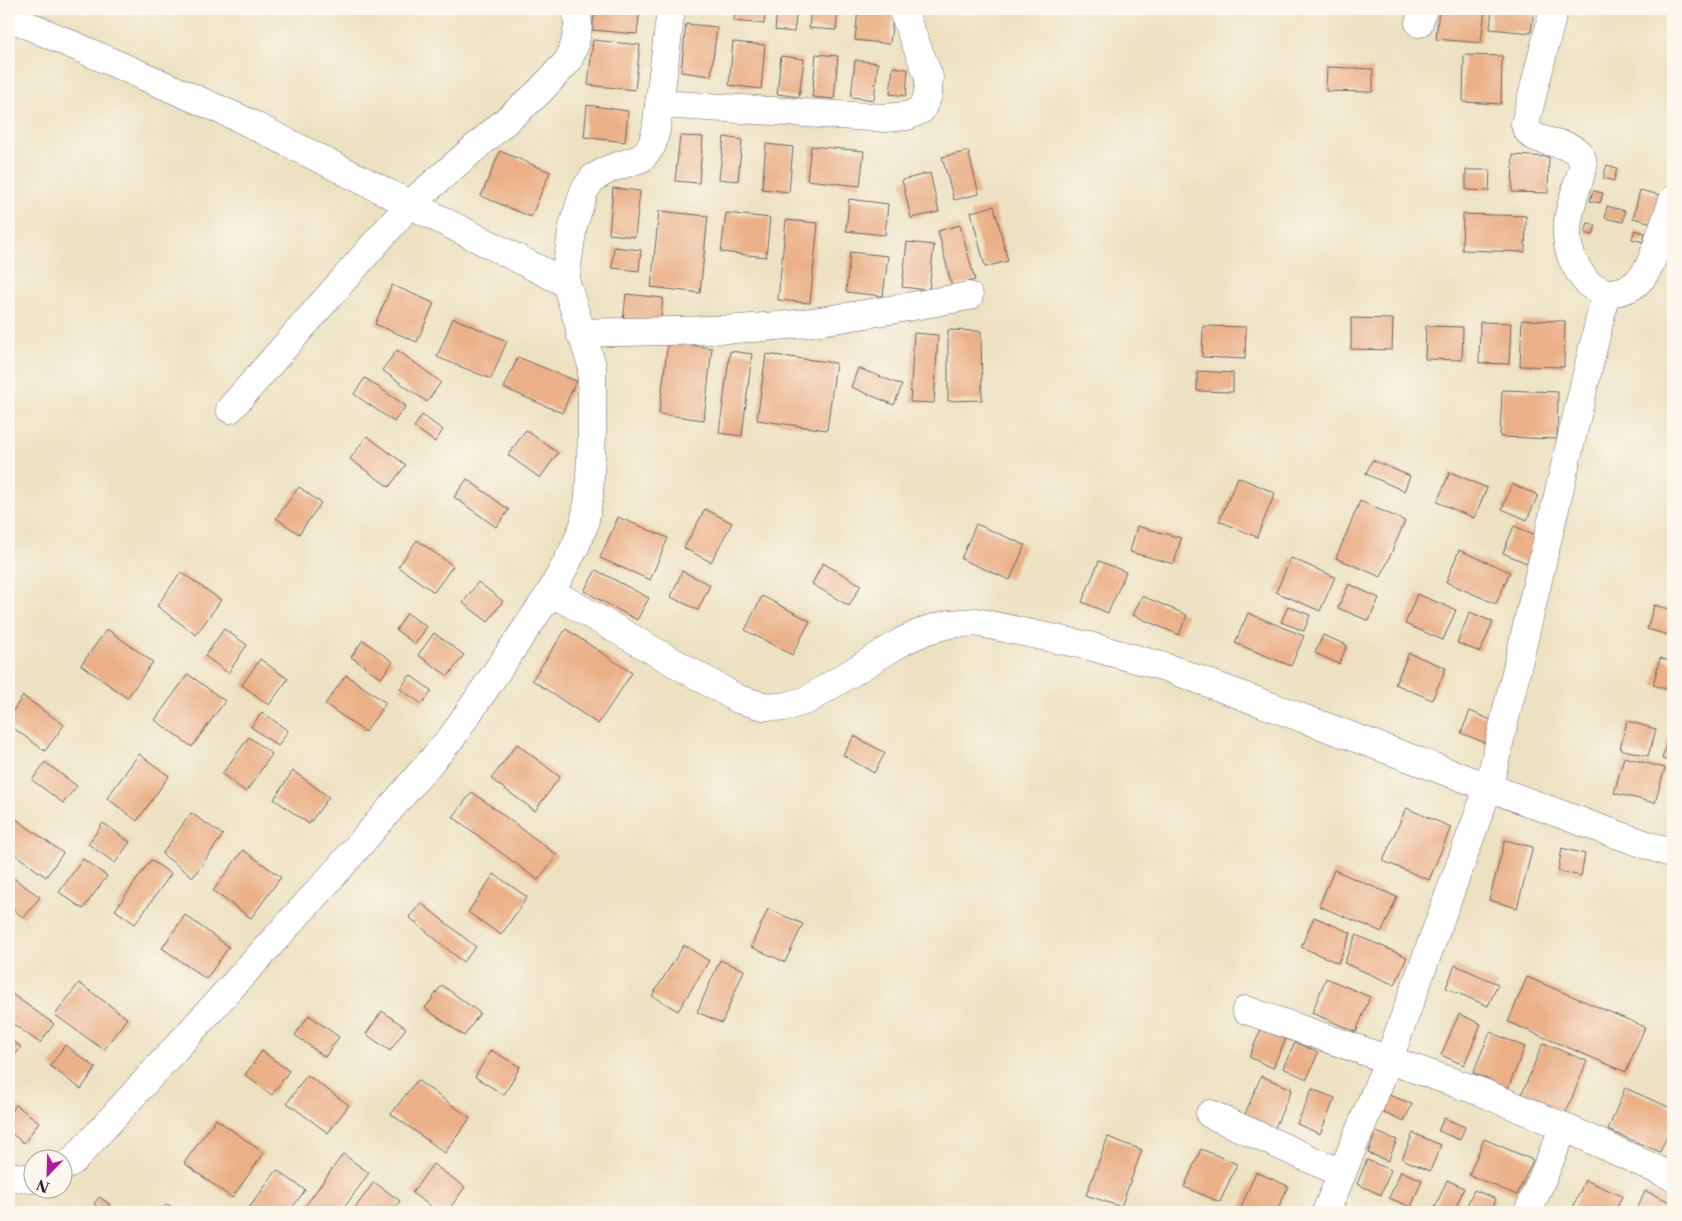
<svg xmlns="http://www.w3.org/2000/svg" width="1682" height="1221" font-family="'Libre Caslon Text',serif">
<rect width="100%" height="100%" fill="#fbf7ec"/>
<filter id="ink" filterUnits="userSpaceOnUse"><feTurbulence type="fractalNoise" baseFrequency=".02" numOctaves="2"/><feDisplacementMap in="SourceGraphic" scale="10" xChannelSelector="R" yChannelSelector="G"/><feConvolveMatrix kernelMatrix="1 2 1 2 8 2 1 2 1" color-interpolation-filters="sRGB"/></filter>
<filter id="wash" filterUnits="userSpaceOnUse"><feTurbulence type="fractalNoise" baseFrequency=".0096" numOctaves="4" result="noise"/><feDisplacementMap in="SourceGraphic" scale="20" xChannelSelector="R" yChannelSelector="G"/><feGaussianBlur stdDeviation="1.12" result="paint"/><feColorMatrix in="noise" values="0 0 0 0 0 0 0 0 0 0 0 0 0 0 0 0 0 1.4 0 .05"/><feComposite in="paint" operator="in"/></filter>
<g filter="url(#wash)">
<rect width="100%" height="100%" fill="#ede1c1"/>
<g id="blocks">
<g fill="#ebb088">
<path d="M 595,9 L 640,9 L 637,34 L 592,30 Z"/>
<path d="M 735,9 L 766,9 L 764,24 L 734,21 Z"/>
<path d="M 777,9 L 797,9 L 794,32 L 775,30 Z"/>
<path d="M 811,9 L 838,9 L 836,30 L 809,28 Z"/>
<path d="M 858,9 L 894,9 L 890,44 L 855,40 Z"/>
<path d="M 1439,9 L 1485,9 L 1481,43 L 1436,39 Z"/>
<path d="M 1492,9 L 1534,9 L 1531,33 L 1490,29 Z"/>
<path d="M 686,24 L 717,27 L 711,76 L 681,72 Z"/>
<path d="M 593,40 L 640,45 L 635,90 L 588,85 Z"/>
<path d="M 733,42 L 765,45 L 761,89 L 729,85 Z"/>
<path d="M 816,54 L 838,56 L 834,99 L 812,97 Z"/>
<path d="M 1464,55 L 1502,56 L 1501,104 L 1463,102 Z"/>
<path d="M 781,56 L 804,59 L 799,97 L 777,94 Z"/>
<path d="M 855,60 L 878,63 L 874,100 L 851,97 Z"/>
<path d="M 893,67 L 908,69 L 906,96 L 890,94 Z"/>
<path d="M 1327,67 L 1373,69 L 1373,92 L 1326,91 Z"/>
<path d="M 587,105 L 628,111 L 625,142 L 584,137 Z"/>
<path d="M 680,136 L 703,137 L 699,183 L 675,181 Z"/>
<path d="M 724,137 L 742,140 L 738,181 L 719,179 Z"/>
<path d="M 766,144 L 793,147 L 789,192 L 762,189 Z"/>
<path d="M 811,146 L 864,151 L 860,186 L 807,180 Z"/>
<path d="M 500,151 L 550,172 L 531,217 L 481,196 Z"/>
<path d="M 968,151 L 979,194 L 954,200 L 942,157 Z"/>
<path d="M 1513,155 L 1549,157 L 1548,193 L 1512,192 Z"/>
<path d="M 1607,165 L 1617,168 L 1614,181 L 1603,178 Z"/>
<path d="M 1466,170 L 1490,170 L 1489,191 L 1466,190 Z"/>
<path d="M 930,173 L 939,212 L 911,218 L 902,180 Z"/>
<path d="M 613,188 L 640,191 L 635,237 L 609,234 Z"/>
<path d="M 1640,190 L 1660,195 L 1653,223 L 1633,218 Z"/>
<path d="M 1593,191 L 1603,193 L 1600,203 L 1590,201 Z"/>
<path d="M 849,199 L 888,204 L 885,235 L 846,231 Z"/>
<path d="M 994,206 L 1008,261 L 985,267 L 971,212 Z"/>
<path d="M 1607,206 L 1625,211 L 1623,222 L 1605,218 Z"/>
<path d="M 659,211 L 708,216 L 700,293 L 651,287 Z"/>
<path d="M 726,213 L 770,218 L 766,257 L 721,252 Z"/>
<path d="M 1463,214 L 1526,216 L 1525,252 L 1462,250 Z"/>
<path d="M 786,220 L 818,223 L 810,303 L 778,300 Z"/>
<path d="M 1588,223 L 1596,225 L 1593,235 L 1585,233 Z"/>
<path d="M 960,225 L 975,280 L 952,287 L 938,231 Z"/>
<path d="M 1635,230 L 1645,233 L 1643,242 L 1632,239 Z"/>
<path d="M 907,242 L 934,245 L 929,290 L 902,287 Z"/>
<path d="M 614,247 L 641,250 L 639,271 L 612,268 Z"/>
<path d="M 850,252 L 888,256 L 883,296 L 846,292 Z"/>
<path d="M 392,285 L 434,303 L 417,342 L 375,324 Z"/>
<path d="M 626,294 L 663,298 L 660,326 L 623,321 Z"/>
<path d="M 453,318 L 507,341 L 491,379 L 437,357 Z"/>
<path d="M 1351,318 L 1393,319 L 1392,350 L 1351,349 Z"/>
<path d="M 1522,320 L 1565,321 L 1564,367 L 1520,366 Z"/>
<path d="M 1480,322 L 1511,323 L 1509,364 L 1479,363 Z"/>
<path d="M 1203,326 L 1246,327 L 1245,359 L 1202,357 Z"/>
<path d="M 1426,326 L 1463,327 L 1462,360 L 1425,359 Z"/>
<path d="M 948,330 L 981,331 L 982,400 L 948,401 Z"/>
<path d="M 914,333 L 938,335 L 934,403 L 910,402 Z"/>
<path d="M 668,342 L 712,348 L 704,420 L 659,414 Z"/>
<path d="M 397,350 L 441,382 L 427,402 L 382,370 Z"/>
<path d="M 730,351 L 752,354 L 742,436 L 719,433 Z"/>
<path d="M 766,354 L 836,363 L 827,430 L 757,420 Z"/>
<path d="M 518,357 L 576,381 L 562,413 L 504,388 Z"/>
<path d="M 858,368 L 902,385 L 894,405 L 851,387 Z"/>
<path d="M 1197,371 L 1233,373 L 1233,392 L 1197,391 Z"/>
<path d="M 365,378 L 406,406 L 394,422 L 354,394 Z"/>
<path d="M 1502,390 L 1558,392 L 1557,439 L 1500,437 Z"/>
<path d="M 422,415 L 443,430 L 435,442 L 414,427 Z"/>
<path d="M 526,430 L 558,453 L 540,478 L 508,455 Z"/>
<path d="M 367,436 L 406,465 L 389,487 L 350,459 Z"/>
<path d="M 1372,460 L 1410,476 L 1404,491 L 1366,474 Z"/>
<path d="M 1450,472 L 1487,488 L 1474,518 L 1437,502 Z"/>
<path d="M 1238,477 L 1275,493 L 1257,537 L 1219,521 Z"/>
<path d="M 467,479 L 509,510 L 496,527 L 454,497 Z"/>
<path d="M 1512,484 L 1538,495 L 1527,520 L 1502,509 Z"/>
<path d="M 299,487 L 321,503 L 299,534 L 276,518 Z"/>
<path d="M 1360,501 L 1405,521 L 1381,577 L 1336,558 Z"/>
<path d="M 705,509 L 732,523 L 711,562 L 684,548 Z"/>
<path d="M 618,517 L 668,538 L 650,580 L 600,558 Z"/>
<path d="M 976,524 L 1025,545 L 1010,580 L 961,559 Z"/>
<path d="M 1137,526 L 1181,538 L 1174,564 L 1130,552 Z"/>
<path d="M 1514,526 L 1540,537 L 1529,564 L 1503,553 Z"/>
<path d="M 417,540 L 453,566 L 434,592 L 398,567 Z"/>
<path d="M 1459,550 L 1510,572 L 1496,604 L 1446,582 Z"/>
<path d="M 1291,558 L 1335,577 L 1320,611 L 1276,592 Z"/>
<path d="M 1099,561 L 1126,572 L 1108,613 L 1082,602 Z"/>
<path d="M 823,563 L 861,585 L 849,606 L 812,584 Z"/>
<path d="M 596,570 L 649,598 L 637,620 L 584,591 Z"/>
<path d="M 682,571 L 710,585 L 698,610 L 671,597 Z"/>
<path d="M 181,572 L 221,600 L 196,635 L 157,606 Z"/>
<path d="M 478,582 L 503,601 L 488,622 L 463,603 Z"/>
<path d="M 1349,584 L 1379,598 L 1369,621 L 1338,608 Z"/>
<path d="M 1417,594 L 1456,610 L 1443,640 L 1405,624 Z"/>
<path d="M 762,596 L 810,621 L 792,655 L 745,630 Z"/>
<path d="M 1142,596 L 1187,615 L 1179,635 L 1133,615 Z"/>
<path d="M 1654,605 L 1673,610 L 1673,619 L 1669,635 L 1647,629 Z"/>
<path d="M 1288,606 L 1310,615 L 1304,631 L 1281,622 Z"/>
<path d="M 1470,612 L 1493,622 L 1480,652 L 1457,643 Z"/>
<path d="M 407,613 L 427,627 L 415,644 L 396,630 Z"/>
<path d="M 1248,613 L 1304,636 L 1291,666 L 1235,643 Z"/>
<path d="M 107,629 L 153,662 L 127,698 L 81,665 Z"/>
<path d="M 224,629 L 247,645 L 228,673 L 205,656 Z"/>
<path d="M 566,629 L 632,673 L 598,724 L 532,680 Z"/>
<path d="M 434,633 L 464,655 L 448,676 L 418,655 Z"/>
<path d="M 1323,635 L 1347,645 L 1339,664 L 1315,653 Z"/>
<path d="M 363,640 L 393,662 L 381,678 L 351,657 Z"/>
<path d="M 1409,653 L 1446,668 L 1432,700 L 1395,684 Z"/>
<path d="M 1660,658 L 1673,662 L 1673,691 L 1653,685 Z"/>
<path d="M 260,659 L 288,679 L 269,705 L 242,685 Z"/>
<path d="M 188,674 L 225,701 L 192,747 L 155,720 Z"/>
<path d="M 346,675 L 386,703 L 365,732 L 325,704 Z"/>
<path d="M 410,675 L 432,691 L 422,704 L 400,689 Z"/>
<path d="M 23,696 L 64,725 L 45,751 L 9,725 L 9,717 Z"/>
<path d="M 1470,711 L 1498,723 L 1488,744 L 1461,733 Z"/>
<path d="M 262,712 L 288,731 L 278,746 L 251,727 Z"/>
<path d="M 1627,721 L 1656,729 L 1648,756 L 1620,749 Z"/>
<path d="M 1669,733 L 1673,735 L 1673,762 L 1662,759 Z"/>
<path d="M 854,736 L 885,753 L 874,773 L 843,755 Z"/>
<path d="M 249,737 L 272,754 L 246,792 L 222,774 Z"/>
<path d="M 517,744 L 560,777 L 535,811 L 491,779 Z"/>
<path d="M 139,754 L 169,776 L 137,821 L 107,798 Z"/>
<path d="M 1624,757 L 1665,768 L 1655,803 L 1614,793 Z"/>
<path d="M 45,762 L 77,786 L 63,803 L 32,780 Z"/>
<path d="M 293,771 L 329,797 L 309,824 L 274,799 Z"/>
<path d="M 472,792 L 557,855 L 538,880 L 453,817 Z"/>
<path d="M 1406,808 L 1451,827 L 1429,880 L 1383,861 Z"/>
<path d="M 191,813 L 223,835 L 193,877 L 162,854 Z"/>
<path d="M 16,819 L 63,853 L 46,877 L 9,850 L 9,829 Z"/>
<path d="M 103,823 L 130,842 L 115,863 L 88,844 Z"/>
<path d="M 1505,840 L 1533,847 L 1517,908 L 1489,900 Z"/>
<path d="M 1562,848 L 1585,854 L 1581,876 L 1558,871 Z"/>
<path d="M 243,850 L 281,877 L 251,918 L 213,891 Z"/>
<path d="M 83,859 L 107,876 L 83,909 L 59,892 Z"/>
<path d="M 151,860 L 171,874 L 135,924 L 115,910 Z"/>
<path d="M 1334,870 L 1397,897 L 1382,932 L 1319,906 Z"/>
<path d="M 494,874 L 527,897 L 501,935 L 468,912 Z"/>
<path d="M 9,875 L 40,897 L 24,918 L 9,907 Z"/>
<path d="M 421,903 L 476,947 L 463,962 L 409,917 Z"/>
<path d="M 768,909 L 803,924 L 785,962 L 751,947 Z"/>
<path d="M 185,915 L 229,947 L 206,979 L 162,948 Z"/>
<path d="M 1314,917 L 1351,933 L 1338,963 L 1301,947 Z"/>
<path d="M 1356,935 L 1407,957 L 1395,985 L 1344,963 Z"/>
<path d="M 684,945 L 709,961 L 678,1011 L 652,996 Z"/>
<path d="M 720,960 L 744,970 L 722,1023 L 697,1012 Z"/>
<path d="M 1455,965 L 1498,984 L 1488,1006 L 1446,988 Z"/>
<path d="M 1527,977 L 1645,1027 L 1626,1072 L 1508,1022 Z"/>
<path d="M 1326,978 L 1370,997 L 1356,1032 L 1312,1013 Z"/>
<path d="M 79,983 L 127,1018 L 104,1050 L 55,1015 Z"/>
<path d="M 442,985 L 480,1013 L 464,1036 L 425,1008 Z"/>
<path d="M 12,994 L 54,1024 L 40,1043 L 9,1021 L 9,999 Z"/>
<path d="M 382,1011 L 406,1028 L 390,1051 L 366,1034 Z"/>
<path d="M 1459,1014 L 1481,1024 L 1464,1065 L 1441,1055 Z"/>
<path d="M 309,1015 L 339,1037 L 325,1057 L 295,1035 Z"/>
<path d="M 1262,1027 L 1286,1038 L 1273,1068 L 1249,1057 Z"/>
<path d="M 1490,1032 L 1525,1047 L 1508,1088 L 1473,1073 Z"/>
<path d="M 9,1039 L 21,1047 L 13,1058 L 9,1055 Z"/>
<path d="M 1295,1042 L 1318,1053 L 1307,1079 L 1283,1068 Z"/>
<path d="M 1543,1043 L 1587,1061 L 1565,1115 L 1521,1096 Z"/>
<path d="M 65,1045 L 96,1068 L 81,1089 L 50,1066 Z"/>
<path d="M 491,1050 L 520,1067 L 504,1095 L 475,1077 Z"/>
<path d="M 262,1051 L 289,1071 L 272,1095 L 245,1075 Z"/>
<path d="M 307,1075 L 349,1105 L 328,1133 L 287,1103 Z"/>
<path d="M 1261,1076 L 1292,1089 L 1273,1132 L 1243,1119 Z"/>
<path d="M 417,1080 L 470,1118 L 445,1153 L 391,1114 Z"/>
<path d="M 1625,1088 L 1673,1109 L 1673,1120 L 1660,1152 L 1608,1130 Z"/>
<path d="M 1312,1089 L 1335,1098 L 1320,1134 L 1297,1124 Z"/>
<path d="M 1389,1095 L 1412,1104 L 1404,1122 L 1382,1112 Z"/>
<path d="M 16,1105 L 39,1122 L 24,1143 L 9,1132 L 9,1115 Z"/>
<path d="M 1444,1118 L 1465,1127 L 1460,1140 L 1438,1131 Z"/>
<path d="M 216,1119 L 264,1153 L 232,1198 L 184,1163 Z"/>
<path d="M 1376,1132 L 1397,1140 L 1388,1161 L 1368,1153 Z"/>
<path d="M 1413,1133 L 1441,1145 L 1430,1171 L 1402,1159 Z"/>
<path d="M 1108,1137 L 1142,1150 L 1121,1207 L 1086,1195 Z"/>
<path d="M 1484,1139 L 1533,1160 L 1517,1195 L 1469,1175 Z"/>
<path d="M 1201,1149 L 1237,1164 L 1220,1202 L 1184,1187 Z"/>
<path d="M 343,1154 L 369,1173 L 341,1212 L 301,1212 Z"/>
<path d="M 1367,1160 L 1391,1170 L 1381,1195 L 1357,1184 Z"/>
<path d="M 433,1164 L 465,1187 L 447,1212 L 439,1212 L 412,1193 Z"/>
<path d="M 277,1170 L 305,1190 L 289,1212 L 246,1212 Z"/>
<path d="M 1401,1171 L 1422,1180 L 1411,1207 L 1389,1198 Z"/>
<path d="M 1256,1172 L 1288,1186 L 1277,1212 L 1239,1212 Z"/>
<path d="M 1447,1180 L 1464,1188 L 1454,1212 L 1433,1212 Z"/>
<path d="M 1585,1180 L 1622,1196 L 1615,1212 L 1571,1212 Z"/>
<path d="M 374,1182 L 400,1201 L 392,1212 L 352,1212 Z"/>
<path d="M 1474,1190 L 1496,1199 L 1491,1212 L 1470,1212 L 1465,1210 Z"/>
<path d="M 1645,1191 L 1673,1203 L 1673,1212 L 1636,1212 Z"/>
<path d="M 99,1197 L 110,1204 L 104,1211 L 94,1204 Z"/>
<path d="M 167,1204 L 179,1212 L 161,1212 Z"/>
</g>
</g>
</g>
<g filter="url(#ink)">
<use href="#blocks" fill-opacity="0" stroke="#69656a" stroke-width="1"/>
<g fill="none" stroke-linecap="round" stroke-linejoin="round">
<g stroke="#69656a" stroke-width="29">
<g id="minor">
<path d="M 1554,9 L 1525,124 C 1530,151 1584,134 1583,167 C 1573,202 1556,234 1577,268 C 1580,273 1584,280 1589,284 C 1593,288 1600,290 1606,293"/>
<path d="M 9,17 L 239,118 L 566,283"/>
<path d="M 1419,23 L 1423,9"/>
<path d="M 659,104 L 885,118 L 907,116 L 921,110 L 928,95 L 929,77 L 902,9"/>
<path d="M 580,333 C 652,331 725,332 797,324 C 855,317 912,306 969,296"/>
<path d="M 230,409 L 410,204 L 537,94 L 568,61 L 575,44 L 578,26 L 577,9"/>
<path d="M 551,592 L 738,699 L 763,706 L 784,707 L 807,700 L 903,641 L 927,630 L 949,624 L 976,622 L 1089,646 L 1165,667 L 1590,825 L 1673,854"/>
<path d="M 1246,1010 L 1481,1092 L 1564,1127 L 1673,1177"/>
<path d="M 1210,1114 L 1341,1173"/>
<path d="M 62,1168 L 74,1160 L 335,873 L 452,737 L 551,592 L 576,545 L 584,525 L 589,497 L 592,434 L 592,366 L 566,283 L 567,265 L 573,226 L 584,191 L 593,178 L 609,169 L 642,158 L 652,145 L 656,130 L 671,9"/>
<path d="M 9,1175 L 15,1177 L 32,1179"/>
<path d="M 1326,1212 L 1389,1059 L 1489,786 L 1606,293 C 1629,292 1639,285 1650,265 L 1673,200"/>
<path d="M 1528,1212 L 1564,1127"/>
</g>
</g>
<use href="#minor" stroke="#fff" stroke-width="28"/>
</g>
</g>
<rect width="1682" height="1221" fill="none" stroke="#fbf7ec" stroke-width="30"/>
<g transform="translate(48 1174) rotate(203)"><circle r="24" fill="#fbf7ec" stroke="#a4a2a5"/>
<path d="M0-4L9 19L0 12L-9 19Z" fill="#b5179e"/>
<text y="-8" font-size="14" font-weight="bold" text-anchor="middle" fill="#22223b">N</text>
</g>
</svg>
